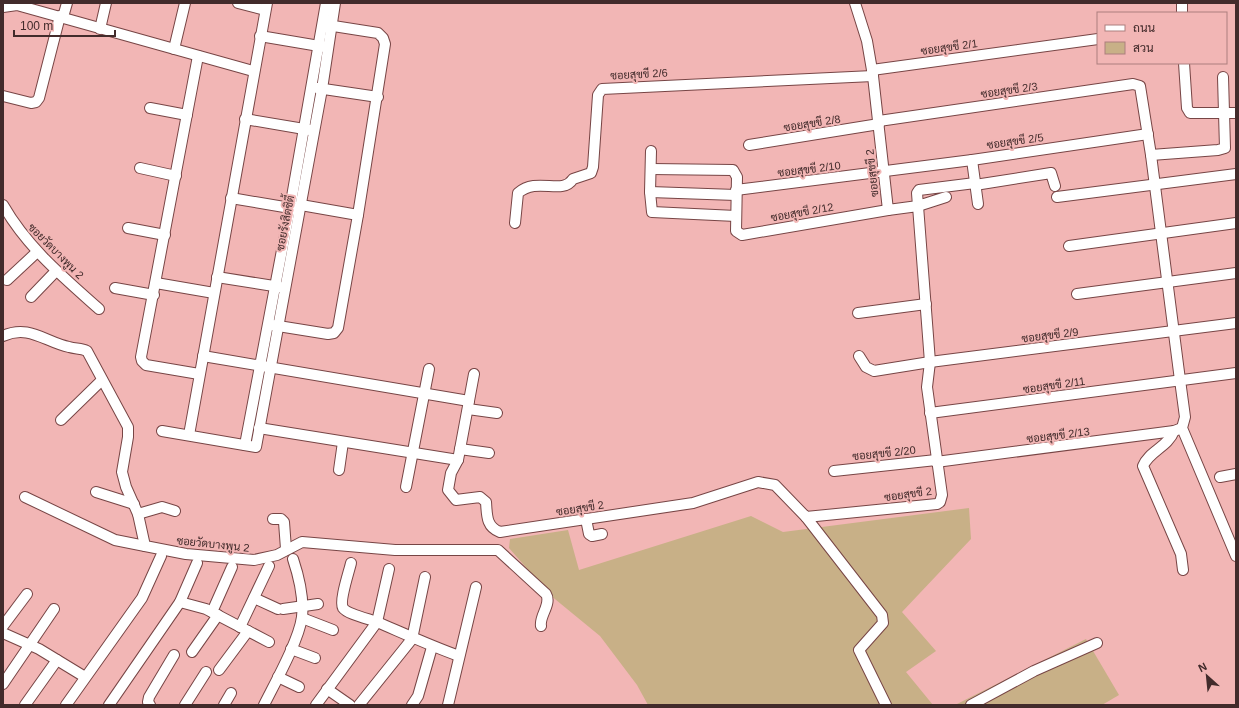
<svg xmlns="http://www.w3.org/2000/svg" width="1239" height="708" font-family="Helvetica,Sarabun,sans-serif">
<rect width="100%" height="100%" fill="#f2b6b5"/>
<g fill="#c8b087">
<path d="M 969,508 L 971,539 L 902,612 L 936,651 L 906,672 L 933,705 L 648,705 L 637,685 L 600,636 L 550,595 L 509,548 L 510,539 L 568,530 L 579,570 L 751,516 L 783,532 Z"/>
<path d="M 1086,639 L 1119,695 L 1102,705 L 955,705 Z"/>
</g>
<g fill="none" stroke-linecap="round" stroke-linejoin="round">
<g stroke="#774545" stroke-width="12">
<g id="minor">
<path d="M 238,3 L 265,10"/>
<path d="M 1182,3 L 1182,13"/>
<path d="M 3,7 L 17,5 L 253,71"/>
<path d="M 63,17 L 67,3"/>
<path d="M 100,29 L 106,3"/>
<path d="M 260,36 L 325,47"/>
<path d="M 174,49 L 185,3"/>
<path d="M 198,56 L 141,357 L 142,361 L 146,365 L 199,374"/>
<path d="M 1184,63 L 1187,108 L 1190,113 L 1236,113"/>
<path d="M 872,70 L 1098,39"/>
<path d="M 317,88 L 378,97"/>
<path d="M 3,96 L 31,103 L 36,102 L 39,98 L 60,16"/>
<path d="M 150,108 L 187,115"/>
<path d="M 245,119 L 310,130"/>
<path d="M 879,121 L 1133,84 L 1140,86 L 1151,155 L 1180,380 L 1185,417 L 1182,428 L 1236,556"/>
<path d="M 749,145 L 879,124"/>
<path d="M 651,151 L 650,192 L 652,212 L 736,216"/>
<path d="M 1151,155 L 1218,150 L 1225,148 L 1223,77"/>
<path d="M 972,160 L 978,204"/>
<path d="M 140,168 L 176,176"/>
<path d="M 651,169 L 733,170 L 737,177 L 736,231 L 742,235 L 888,210"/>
<path d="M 975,185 L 1051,173 L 1055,186"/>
<path d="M 736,190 L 972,160 L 1148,134"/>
<path d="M 650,192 L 736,195"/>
<path d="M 946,197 L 918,206 L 917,193 L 919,190 L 975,183"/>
<path d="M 1057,197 L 1236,174"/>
<path d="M 231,198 L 296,209"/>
<path d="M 3,205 C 27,247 63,277 99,309"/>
<path d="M 301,205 L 358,215"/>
<path d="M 515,223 L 518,193 C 538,176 562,196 573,179 L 591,173 L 593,167 L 598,95 L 602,89 L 873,76"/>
<path d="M 128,228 L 165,235"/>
<path d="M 1069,246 L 1236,223"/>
<path d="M 217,277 L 280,287"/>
<path d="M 7,280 L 37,252"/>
<path d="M 156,283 L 214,293"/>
<path d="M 115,288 L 154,295"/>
<path d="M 1077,294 L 1236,273"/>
<path d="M 31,297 L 56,271"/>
<path d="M 858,313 L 926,304"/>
<path d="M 272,325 L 328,334 L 334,333 L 338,328 L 358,215 L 385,44 L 383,38 L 378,33 L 327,25"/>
<path d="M 3,336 C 29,324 45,342 69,347 C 76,349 81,348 87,351 L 128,427 L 128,437 L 122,472 L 126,487 L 138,514 L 145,546 L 186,554 L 254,560 L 277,555 L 302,542 L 395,550 L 498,550 L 546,594 C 552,604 539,616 541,626"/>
<path d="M 203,356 L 469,401"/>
<path d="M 859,356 L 866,367 L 874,371 L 930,362 L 1236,323"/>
<path d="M 474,374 L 458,460 L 451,473 L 448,490 L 456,500 L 480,497 L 486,502 C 487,515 486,527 500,532 L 693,503 L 758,482 L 775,485 L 806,517 L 937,504 L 940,502 L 942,495 L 927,387 L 930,362 L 918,206 L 888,210 L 873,76 L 867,41 L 855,3"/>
<path d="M 468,409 L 497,413"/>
<path d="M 930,413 L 1236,373"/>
<path d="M 61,420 L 102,380"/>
<path d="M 259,428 L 458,460"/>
<path d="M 162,431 L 256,447 L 322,89 L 335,3"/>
<path d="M 1174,431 C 1168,447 1149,451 1143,466 L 1181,554 L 1183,570"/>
<path d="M 189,435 L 267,3"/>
<path d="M 245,445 L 290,208 L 326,3"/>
<path d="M 460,449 L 489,453"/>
<path d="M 936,462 L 1174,431 L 1182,428"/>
<path d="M 339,470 L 343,442"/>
<path d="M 834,471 L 936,460"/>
<path d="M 1220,477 L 1236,474"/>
<path d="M 406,487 L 429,369"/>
<path d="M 96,492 L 134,504"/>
<path d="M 25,497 L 115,540 L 145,546"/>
<path d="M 138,514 L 162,507 L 175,511"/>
<path d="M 806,517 L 882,615 L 883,623 L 859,650 L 886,705"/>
<path d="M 273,519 L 281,519 L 284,522 L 286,549"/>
<path d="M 586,519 L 589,534 L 592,536 L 602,534"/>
<path d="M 351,563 C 349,572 339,601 343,608 C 347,614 369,619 377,622 C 405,634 431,646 459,656"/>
<path d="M 254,598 L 278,609"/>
<path d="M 180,602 L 206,609 L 269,642"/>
<path d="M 283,609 L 318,604"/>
<path d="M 212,612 L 232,567"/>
<path d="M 302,618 L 333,630"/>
<path d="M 3,626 L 27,594"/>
<path d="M 240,627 L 269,566"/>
<path d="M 3,633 L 39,649 L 85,677"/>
<path d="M 291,649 L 315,658"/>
<path d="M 192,652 L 218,615"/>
<path d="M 219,670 L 248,631"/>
<path d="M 278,677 L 299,687"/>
<path d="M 3,684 L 54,609"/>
<path d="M 327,689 L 350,705"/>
<path d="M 25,705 L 57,660"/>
<path d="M 66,705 L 142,598 L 161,556"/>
<path d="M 109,705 L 180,602 L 197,563"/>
<path d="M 150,705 L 148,702 L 149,697 L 174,655"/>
<path d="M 185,705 L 206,672"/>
<path d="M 224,705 L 231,693"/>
<path d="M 264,705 C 275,683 299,640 302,617 C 304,598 299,577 293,559"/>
<path d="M 316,705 L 377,622 L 389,569"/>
<path d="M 359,705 L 412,639 L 425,577"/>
<path d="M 412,705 L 418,696 L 432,647"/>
<path d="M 448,705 L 476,587"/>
<path d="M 971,705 L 1034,671 L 1097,643"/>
</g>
</g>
<use href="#minor" stroke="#fff" stroke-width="10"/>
</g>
<g text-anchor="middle" stroke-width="4" stroke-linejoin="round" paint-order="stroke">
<g font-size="11" fill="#422b2b" stroke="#f2b6b5">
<text transform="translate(949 47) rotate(-8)" y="4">ซอยสุขขี 2/1</text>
<text transform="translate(639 74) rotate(-3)" y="4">ซอยสุขขี 2/6</text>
<text transform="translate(1009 90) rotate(-8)" y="4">ซอยสุขขี 2/3</text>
<text transform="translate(812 123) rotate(-9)" y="4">ซอยสุขขี 2/8</text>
<text transform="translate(1015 141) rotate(-8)" y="4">ซอยสุขขี 2/5</text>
<text transform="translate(809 169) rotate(-7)" y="4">ซอยสุขขี 2/10</text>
<text transform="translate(872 173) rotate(-96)" y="4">ซอยสุขขี 2</text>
<text transform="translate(802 212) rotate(-10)" y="4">ซอยสุขขี 2/12</text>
<text transform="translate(285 223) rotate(-79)" y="4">ซอยรังสิตซิตี้</text>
<text transform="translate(56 251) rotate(45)" y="4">ซอยวัดบางพูน 2</text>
<text transform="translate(1050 335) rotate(-7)" y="4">ซอยสุขขี 2/9</text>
<text transform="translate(1054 385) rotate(-8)" y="4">ซอยสุขขี 2/11</text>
<text transform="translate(1058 435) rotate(-7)" y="4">ซอยสุขขี 2/13</text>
<text transform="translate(884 453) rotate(-6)" y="4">ซอยสุขขี 2/20</text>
<text transform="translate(908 494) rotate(-8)" y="4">ซอยสุขขี 2</text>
<text transform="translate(580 508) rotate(-9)" y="4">ซอยสุขขี 2</text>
<text transform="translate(213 544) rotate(6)" y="4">ซอยวัดบางพูน 2</text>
</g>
</g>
<rect width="1239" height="708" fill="none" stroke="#422b2b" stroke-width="8"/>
<rect x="1097" y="12" width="130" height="52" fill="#f2b6b5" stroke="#ac7e7e"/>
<rect x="1105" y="25" width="20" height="6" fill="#ffffff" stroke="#ac7e7e"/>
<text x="1133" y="32" font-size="12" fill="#422b2b">ถนน</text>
<rect x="1105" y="42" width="20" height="12" fill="#c8b087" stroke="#ac7e7e"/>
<text x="1133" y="52" font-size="12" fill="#422b2b">สวน</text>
<g transform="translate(1207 676) rotate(333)" stroke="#f2b6b5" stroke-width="3" paint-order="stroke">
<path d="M0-3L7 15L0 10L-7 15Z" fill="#422b2b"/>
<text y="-6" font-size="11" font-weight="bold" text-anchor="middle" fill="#422b2b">N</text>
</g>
<path d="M14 30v6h101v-6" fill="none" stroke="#422b2b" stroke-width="2"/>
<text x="20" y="30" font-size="12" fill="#422b2b" stroke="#f2b6b5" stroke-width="3" paint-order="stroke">100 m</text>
</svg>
